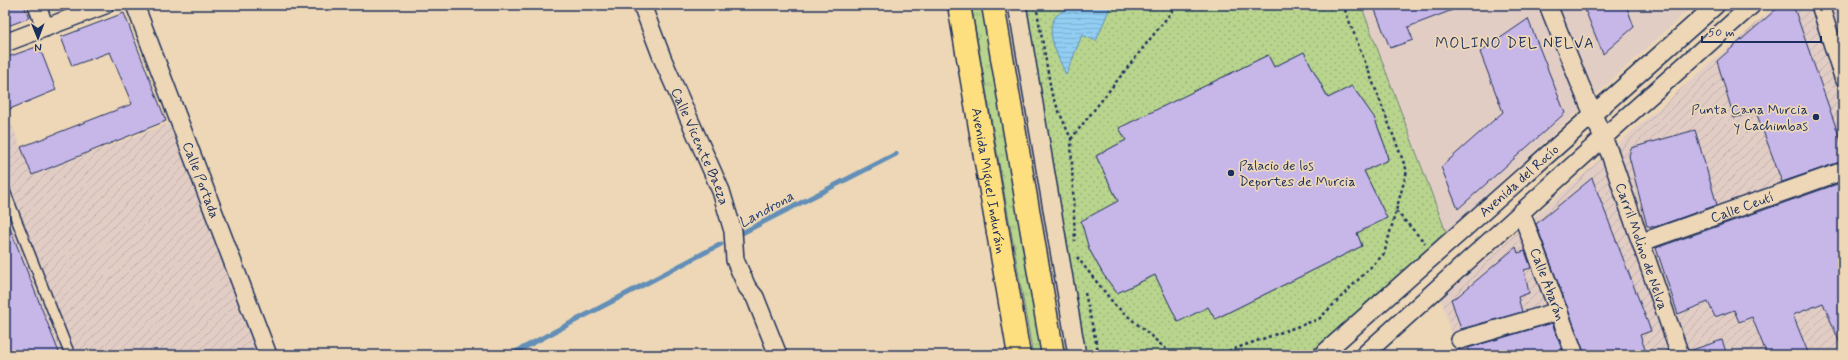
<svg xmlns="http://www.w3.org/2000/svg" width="1848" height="360" font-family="Mynerve,sans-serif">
<defs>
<pattern id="industrial-furrows" width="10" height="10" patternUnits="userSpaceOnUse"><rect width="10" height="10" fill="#e2cdc5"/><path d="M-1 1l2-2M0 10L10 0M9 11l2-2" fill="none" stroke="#c1b0ac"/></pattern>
<pattern id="grass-tufts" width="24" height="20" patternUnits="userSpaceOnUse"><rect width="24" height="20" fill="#b8d48d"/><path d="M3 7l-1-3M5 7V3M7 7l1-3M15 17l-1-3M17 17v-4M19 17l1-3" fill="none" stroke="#9eb67c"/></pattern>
<pattern id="park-dots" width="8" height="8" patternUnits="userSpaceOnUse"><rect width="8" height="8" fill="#b8d48d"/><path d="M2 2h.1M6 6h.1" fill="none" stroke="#9eb67c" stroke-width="1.8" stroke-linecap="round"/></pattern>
<pattern id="water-rules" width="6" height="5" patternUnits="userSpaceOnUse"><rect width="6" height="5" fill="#91cef2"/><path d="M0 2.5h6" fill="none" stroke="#7cb1d2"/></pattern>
</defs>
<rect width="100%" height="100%" fill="#edd7b6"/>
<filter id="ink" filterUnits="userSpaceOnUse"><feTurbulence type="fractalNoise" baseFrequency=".025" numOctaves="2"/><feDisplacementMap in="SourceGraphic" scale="8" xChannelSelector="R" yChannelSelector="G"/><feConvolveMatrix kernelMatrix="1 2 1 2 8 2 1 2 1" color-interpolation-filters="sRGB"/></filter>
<g filter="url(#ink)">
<path fill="#e2cdc5" d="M 1361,5 L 1694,5 L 1446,232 Z"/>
<g fill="url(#industrial-furrows)">
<path d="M 1777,5 L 1843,5 L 1843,355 L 1457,355 L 1441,298 Z"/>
<path d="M 5,108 L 32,175 L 183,118 L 272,355 L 5,355 Z"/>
</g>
<path fill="url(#grass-tufts)" stroke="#6a8276" d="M 971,5 L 982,5 L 1043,355 L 1033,355 Z"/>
<path fill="url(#park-dots)" stroke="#6a8276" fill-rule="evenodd" d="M 1028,5 L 1361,5 L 1446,232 L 1308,355 L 1084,355 L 1027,23 ZM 1304,52 L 1328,98 L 1352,86 C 1370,109 1382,131 1388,159 L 1364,171 L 1387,218 L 1357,233 L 1362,246 L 1215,319 L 1208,307 L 1178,321 L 1155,275 L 1117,293 L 1103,274 L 1089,249 L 1118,201 L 1096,156 L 1126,140 L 1120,128 L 1268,55 L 1274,67 Z"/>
<path fill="url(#water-rules)" stroke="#628eb7" d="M 1071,5 L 1111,5 L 1096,41 L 1082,35 L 1066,75 C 1060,60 1043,32 1056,16 C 1060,12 1067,9 1071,5 Z"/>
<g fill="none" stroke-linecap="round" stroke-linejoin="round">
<g stroke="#628eb7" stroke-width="5">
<path d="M 739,238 L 740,234 L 896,154"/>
<path d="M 510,355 L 721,244"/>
</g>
</g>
<g fill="#c7b7e8" stroke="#1b2f5e">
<path d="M 5,5 L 24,5 L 29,18 L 5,27 Z"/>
<path d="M 1373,5 L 1463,5 L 1463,6 L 1408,27 L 1413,40 L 1390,48 Z"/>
<path d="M 1583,5 L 1626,5 L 1634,27 L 1603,54 Z"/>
<path d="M 1781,5 L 1793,5 L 1843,147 L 1843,161 L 1782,182 L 1756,112 L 1734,118 L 1717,61 Z"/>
<path d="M 124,13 L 166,121 L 32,175 L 21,147 L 132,104 L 110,52 L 72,66 L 61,37 Z"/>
<path d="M 1528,19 L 1565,113 L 1458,209 L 1441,167 L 1503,112 L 1480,52 Z"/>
<path d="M 39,46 L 56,90 L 5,111 L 5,58 Z"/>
<path d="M 1304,52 L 1328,98 L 1352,86 L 1374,117 L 1385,146 L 1388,160 L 1364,171 L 1387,218 L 1357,233 L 1362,246 L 1215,319 L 1208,307 L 1178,322 L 1155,275 L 1117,293 L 1103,274 L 1089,249 L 1081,221 L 1118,201 L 1096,156 L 1126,140 L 1119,128 L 1268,55 L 1274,67 Z"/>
<path d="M 1695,130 L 1717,205 L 1655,227 L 1647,226 L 1629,156 L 1631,148 Z"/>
<path d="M 1592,178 L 1651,331 L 1640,335 L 1647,355 L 1585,355 L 1536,224 Z"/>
<path d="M 1843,182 L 1843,350 L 1823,303 L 1793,315 L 1809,355 L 1767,355 L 1752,317 L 1739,322 L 1734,310 L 1715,317 L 1708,302 L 1678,314 L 1656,248 Z"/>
<path d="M 5,218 L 6,218 L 60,355 L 5,355 Z"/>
<path d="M 1516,247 L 1518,253 L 1525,251 L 1531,268 L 1524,270 L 1529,293 L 1518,297 L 1522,312 L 1461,329 L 1451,299 L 1458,296 Z"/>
<path d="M 1552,323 L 1564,355 L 1470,355 L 1468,348 Z"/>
<path d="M 1722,340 L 1727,355 L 1690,355 L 1689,351 Z"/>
</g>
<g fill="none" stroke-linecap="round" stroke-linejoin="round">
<g stroke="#1b2f5e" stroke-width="12">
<path id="service" d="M 5,191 L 70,355"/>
</g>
<g stroke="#1b2f5e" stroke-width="20">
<g id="minor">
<path d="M 37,5 L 45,28"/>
<path id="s1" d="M 135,5 L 268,355"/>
<path id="s2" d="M 642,5 L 663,60 L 721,191 L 733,231 L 735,260 L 747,287 L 755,297 L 778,355"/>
<path d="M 1017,5 L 1077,355"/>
<path id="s3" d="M 1548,5 L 1580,84 L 1610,154 L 1680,355"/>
<path d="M 1820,5 L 1843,77"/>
<path d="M 5,43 L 105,5"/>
<path id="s4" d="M 1521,212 L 1575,355"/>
<path id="s5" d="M 1642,242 L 1843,171"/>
<path d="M 1460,340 L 1559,311"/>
<path id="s6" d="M 1322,355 L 1716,5"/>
<path d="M 1364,355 L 1624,119 L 1752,5"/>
</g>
</g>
<g stroke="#1b2f5e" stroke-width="25">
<g id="primary">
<path id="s7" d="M 959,5 L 1019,355"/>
<path d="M 993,5 L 1053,355"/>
</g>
</g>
<g stroke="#1b2f5e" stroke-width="2.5" stroke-dasharray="3 3" stroke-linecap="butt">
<path d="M 1036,5 L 1052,95 L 1071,139 L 1075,241"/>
<path d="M 1071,139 L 1177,5"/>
<path d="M 1396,211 L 1425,243"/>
<path d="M 1077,257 L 1115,305 L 1173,355"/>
<path d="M 1085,293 L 1099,355"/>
<path d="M 1217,355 L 1319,319 L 1384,254 L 1407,171 L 1343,5"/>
</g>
<use href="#service" stroke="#edd7b6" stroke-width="9"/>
<use href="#minor" stroke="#edd7b6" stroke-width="17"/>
<use href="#primary" stroke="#fedf80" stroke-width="22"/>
</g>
</g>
<g fill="#1b2f5e" stroke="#edd7b6" stroke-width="1.5">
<circle cx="1816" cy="117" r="4"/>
<circle cx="1231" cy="173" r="4"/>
</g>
<g text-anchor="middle" stroke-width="3.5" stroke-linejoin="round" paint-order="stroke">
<g font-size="14" fill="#1b2f5e" stroke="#edd7b6" text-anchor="end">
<text x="1808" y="114">Punta Cana Murcia<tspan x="1808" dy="16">y Cachimbas</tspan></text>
<text x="1239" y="170" text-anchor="start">Palacio de los<tspan x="1239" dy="16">Deportes de Murcia</tspan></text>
</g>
<g font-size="14" fill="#1b2f5e" stroke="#edd7b6">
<text dy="5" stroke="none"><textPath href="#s2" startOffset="153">Calle Vicente Baeza</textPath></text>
<text dy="5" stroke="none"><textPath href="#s1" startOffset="187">Calle Portada</textPath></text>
<text dy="5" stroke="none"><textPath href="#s7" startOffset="178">Avenida Miguel Induráin</textPath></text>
<text dy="5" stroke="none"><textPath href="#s6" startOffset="263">Avenida del Rocío</textPath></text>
<text dy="5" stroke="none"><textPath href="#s5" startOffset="106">Calle Ceutí</textPath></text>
<text dy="5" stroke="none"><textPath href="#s3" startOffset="259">Carril Molino de Nelva</textPath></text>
<text dy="5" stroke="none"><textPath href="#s4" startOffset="77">Calle Abarán</textPath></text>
</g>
<g font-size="15" letter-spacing="1" fill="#1b2f5e" stroke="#edd7b6">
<text x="1515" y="48">MOLINO DEL NELVA</text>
</g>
<g font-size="15" font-style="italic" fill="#2d4774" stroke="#edd7b6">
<text transform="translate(766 209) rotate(-29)" y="5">Landrona</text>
</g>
</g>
<rect width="1848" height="360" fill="none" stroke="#edd7b6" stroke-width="20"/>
<rect x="10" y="10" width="1828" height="340" fill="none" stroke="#1b2f5e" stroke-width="1.5" filter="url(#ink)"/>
<g transform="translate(38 38) rotate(179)" stroke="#edd7b6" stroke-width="3" paint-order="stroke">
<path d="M0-3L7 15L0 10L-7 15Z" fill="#1b2f5e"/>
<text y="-6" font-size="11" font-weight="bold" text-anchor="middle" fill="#1b2f5e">N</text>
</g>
<path d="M1702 36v6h119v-6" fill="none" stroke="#1b2f5e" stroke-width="2"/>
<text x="1708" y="36" font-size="12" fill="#1b2f5e" stroke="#edd7b6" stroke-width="3" paint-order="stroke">50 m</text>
</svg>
